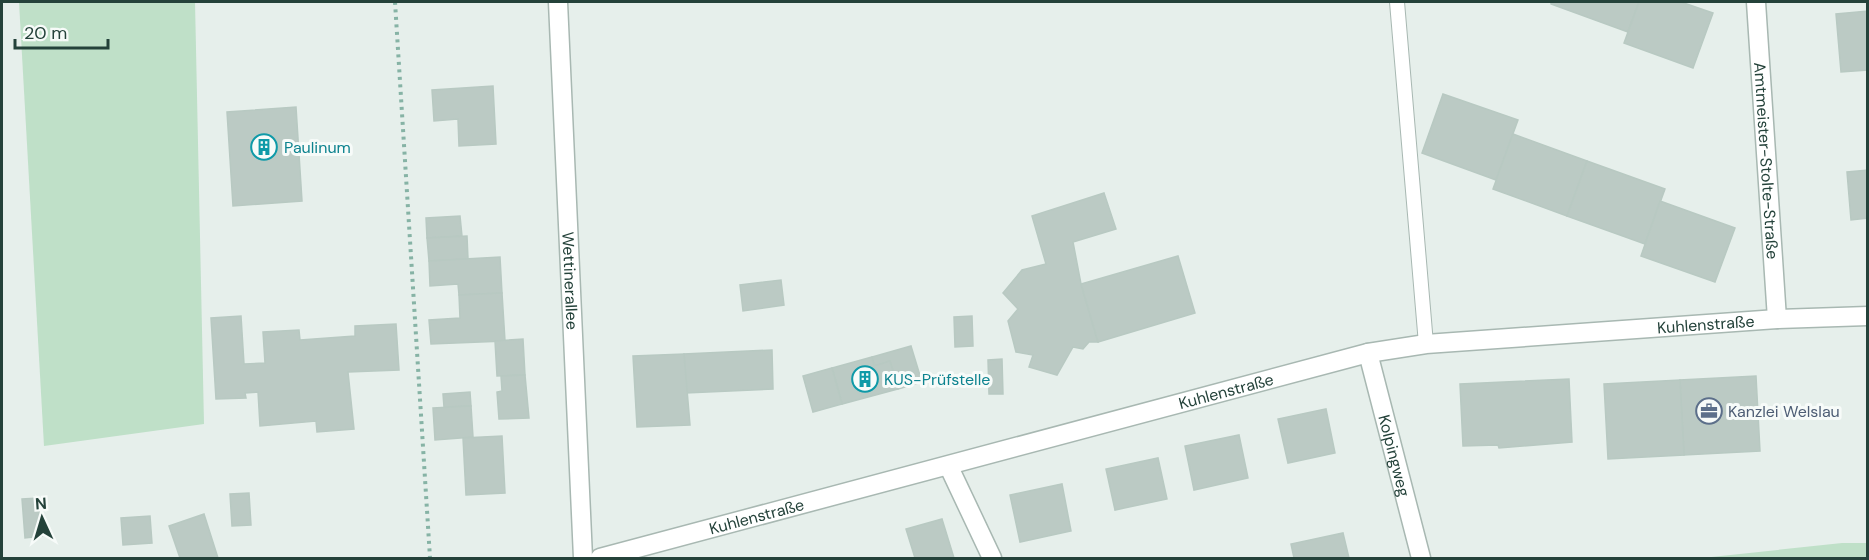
<svg xmlns="http://www.w3.org/2000/svg" width="1869" height="560" font-family="'DM Sans',sans-serif">
<rect width="100%" height="100%" fill="#e6efeb"/>
<g fill="#bfe0c8">
<path d="M 19,2 L 195,2 L 204,424 L 44,446 Z"/>
<path d="M 1842,543 L 1867,543 L 1867,558 L 1702,558 Z"/>
</g>
<g fill="#bbcac4" stroke="#b8c9c2" stroke-width="1.5">
<path d="M 1551,2 L 1639,2 L 1628,32 L 1551,4 Z"/>
<path d="M 1639,2 L 1681,2 L 1713,13 L 1693,68 L 1624,43 Z"/>
<path d="M 1868,11 L 1868,70 L 1841,72 L 1836,14 Z"/>
<path d="M 493,86 L 496,144 L 459,146 L 458,119 L 434,121 L 432,90 Z"/>
<path d="M 1443,94 L 1518,120 L 1496,180 L 1422,153 Z"/>
<path d="M 296,107 L 302,201 L 233,206 L 227,112 Z"/>
<path d="M 1513,134 L 1587,161 L 1567,216 L 1493,189 Z"/>
<path d="M 1587,161 L 1665,189 L 1645,244 L 1567,216 Z"/>
<path d="M 1868,170 L 1868,218 L 1851,220 L 1847,172 Z"/>
<path d="M 1104,193 L 1116,229 L 1073,242 L 1081,284 L 1098,342 L 1089,342 L 1083,349 L 1073,347 L 1057,375 L 1029,367 L 1033,355 L 1016,352 L 1008,321 L 1018,309 L 1003,293 L 1022,270 L 1046,264 L 1032,216 Z"/>
<path d="M 1660,201 L 1735,228 L 1715,282 L 1641,256 Z"/>
<path d="M 460,216 L 462,236 L 427,238 L 426,218 Z"/>
<path d="M 467,236 L 468,259 L 429,261 L 427,238 Z"/>
<path d="M 1178,256 L 1195,313 L 1098,342 L 1081,284 Z"/>
<path d="M 500,257 L 502,293 L 459,295 L 458,284 L 430,286 L 429,261 Z"/>
<path d="M 781,280 L 784,305 L 743,311 L 740,285 Z"/>
<path d="M 502,293 L 505,341 L 431,344 L 429,320 L 460,318 L 459,295 Z"/>
<path d="M 241,316 L 244,364 L 265,363 L 263,332 L 299,330 L 300,340 L 355,336 L 355,326 L 396,324 L 399,370 L 348,372 L 354,429 L 317,432 L 316,421 L 260,426 L 258,392 L 245,393 L 246,398 L 216,399 L 211,318 Z"/>
<path d="M 972,316 L 973,346 L 955,347 L 954,317 Z"/>
<path d="M 523,339 L 525,375 L 497,376 L 495,341 Z"/>
<path d="M 911,346 L 922,382 L 898,389 L 890,361 L 874,366 L 872,357 Z"/>
<path d="M 772,350 L 773,389 L 686,393 L 684,354 Z"/>
<path d="M 684,354 L 690,425 L 637,427 L 633,356 Z"/>
<path d="M 872,357 L 874,366 L 890,361 L 898,389 L 842,404 L 832,368 Z"/>
<path d="M 1002,359 L 1003,394 L 989,394 L 988,360 Z"/>
<path d="M 832,368 L 842,404 L 813,412 L 803,376 Z"/>
<path d="M 525,375 L 529,418 L 499,419 L 497,392 L 502,391 L 501,376 Z"/>
<path d="M 1756,376 L 1760,451 L 1684,455 L 1680,380 Z"/>
<path d="M 1569,379 L 1572,442 L 1499,448 L 1498,445 L 1463,446 L 1460,384 Z"/>
<path d="M 1680,380 L 1684,455 L 1608,459 L 1604,384 Z"/>
<path d="M 470,392 L 471,406 L 444,407 L 443,394 Z"/>
<path d="M 471,406 L 473,437 L 435,440 L 433,408 Z"/>
<path d="M 1326,409 L 1335,453 L 1288,463 L 1278,419 Z"/>
<path d="M 1239,435 L 1248,478 L 1194,490 L 1185,446 Z"/>
<path d="M 502,436 L 505,493 L 466,495 L 463,438 Z"/>
<path d="M 1158,458 L 1167,499 L 1115,510 L 1106,469 Z"/>
<path d="M 1062,484 L 1071,531 L 1020,542 L 1010,495 Z"/>
<path d="M 249,493 L 251,525 L 232,526 L 230,494 Z"/>
<path d="M 39,498 L 42,536 L 25,538 L 22,499 Z"/>
<path d="M 204,514 L 218,558 L 180,558 L 169,526 Z"/>
<path d="M 150,516 L 152,543 L 123,545 L 121,518 Z"/>
<path d="M 942,519 L 954,558 L 915,558 L 906,529 Z"/>
<path d="M 1343,533 L 1349,558 L 1294,558 L 1291,544 Z"/>
</g>
<g fill="none" stroke-linecap="round" stroke-linejoin="round">
<g stroke="#a8b8b2" stroke-width="16">
<path id="service" d="M 1397,2 L 1426,344"/>
</g>
<g stroke="#a8b8b2" stroke-width="21">
<g id="minor">
<path id="s1" d="M 1756,2 L 1777,319"/>
<path id="s2" d="M 1368,353 L 1421,558"/>
<path d="M 949,467 L 992,558"/>
<path id="s3" d="M 600,558 L 1368,353 L 1426,344 L 1777,319 L 1868,316"/>
</g>
</g>
<g stroke="#a8b8b2" stroke-width="21">
<g id="tertiary">
<path id="s4" d="M 558,2 L 583,558"/>
</g>
</g>
<path stroke="#86b3a5" stroke-width="4" stroke-dasharray="3 4.5" stroke-linecap="butt" d="M 395,2 L 430,558"/>
<use href="#service" stroke="#fff" stroke-width="14"/>
<use href="#minor" stroke="#fff" stroke-width="18"/>
<use href="#tertiary" stroke="#fff" stroke-width="18"/>
</g>
<defs>
<g id="building-ring" transform="scale(1.35)"><circle r="9.5" fill="#f7fbf9" stroke="#0f9aa8" stroke-width="1.5"/><path d="M-4-6H4V6H1V3H-1V6H-4ZM-2.5-4.3h1.7v1.8h-1.7ZM.8-4.3h1.7v1.8H.8ZM-2.5-1h1.7V.8h-1.7ZM.8-1h1.7V.8H.8Z" fill="#0f9aa8"/></g>
<g id="office-ring" transform="scale(1.35)"><circle r="9.5" fill="#f7fbf9" stroke="#5c6f8a" stroke-width="1.5"/><path d="M-6-3h4V-5.5h4V-3h4V5H-6ZM-1-4.5V-3h2v-1.5ZM-6 0V1H6V0Z" fill="#5c6f8a"/></g>
</defs>
<g fill-rule="evenodd">
<use href="#building-ring" x="264" y="147"/>
<use href="#building-ring" x="865" y="379"/>
<use href="#office-ring" x="1709" y="411"/>
</g>
<g text-anchor="middle" stroke-width="6" stroke-linejoin="round" paint-order="stroke">
<g font-size="16" fill="#0d838f" stroke="#f7fbf9" text-anchor="start">
<text x="284" y="153">Paulinum</text>
<text x="884" y="385">KUS-Prüfstelle</text>
</g>
<g font-size="16" fill="#24423a" stroke="#f7fbf9">
<text dy="6" stroke="none"><textPath href="#s1" startOffset="159">Amtmeister-Stolte-Straße</textPath></text>
<text dy="6" stroke="none"><textPath href="#s4" startOffset="279">Wettinerallee</textPath></text>
<text dy="6" stroke="none"><textPath href="#s3" startOffset="1134">Kuhlenstraße</textPath></text>
<text dy="6" stroke="none"><textPath href="#s3" startOffset="648">Kuhlenstraße</textPath></text>
<text dy="6" stroke="none"><textPath href="#s2" startOffset="106">Kolpingweg</textPath></text>
<text dy="6" stroke="none"><textPath href="#s3" startOffset="162">Kuhlenstraße</textPath></text>
</g>
<g font-size="16" fill="#4e5e75" stroke="#f7fbf9" text-anchor="start">
<text x="1728" y="417">Kanzlei Welslau</text>
</g>
</g>
<rect width="1869" height="560" fill="none" stroke="#24423a" stroke-width="6"/>
<g transform="translate(42 518) rotate(356)" stroke="#f7fbf9" stroke-width="4.5" paint-order="stroke">
<path d="M0-4.5L10 22L0 15L-10 22Z" fill="#24423a"/>
<text y="-9" font-size="16" font-weight="bold" text-anchor="middle" fill="#24423a">N</text>
</g>
<path d="M15 39v9h93v-9" fill="none" stroke="#24423a" stroke-width="3"/>
<text x="24" y="39" font-size="18" fill="#24423a" stroke="#f7fbf9" stroke-width="4.5" paint-order="stroke">20 m</text>
</svg>
